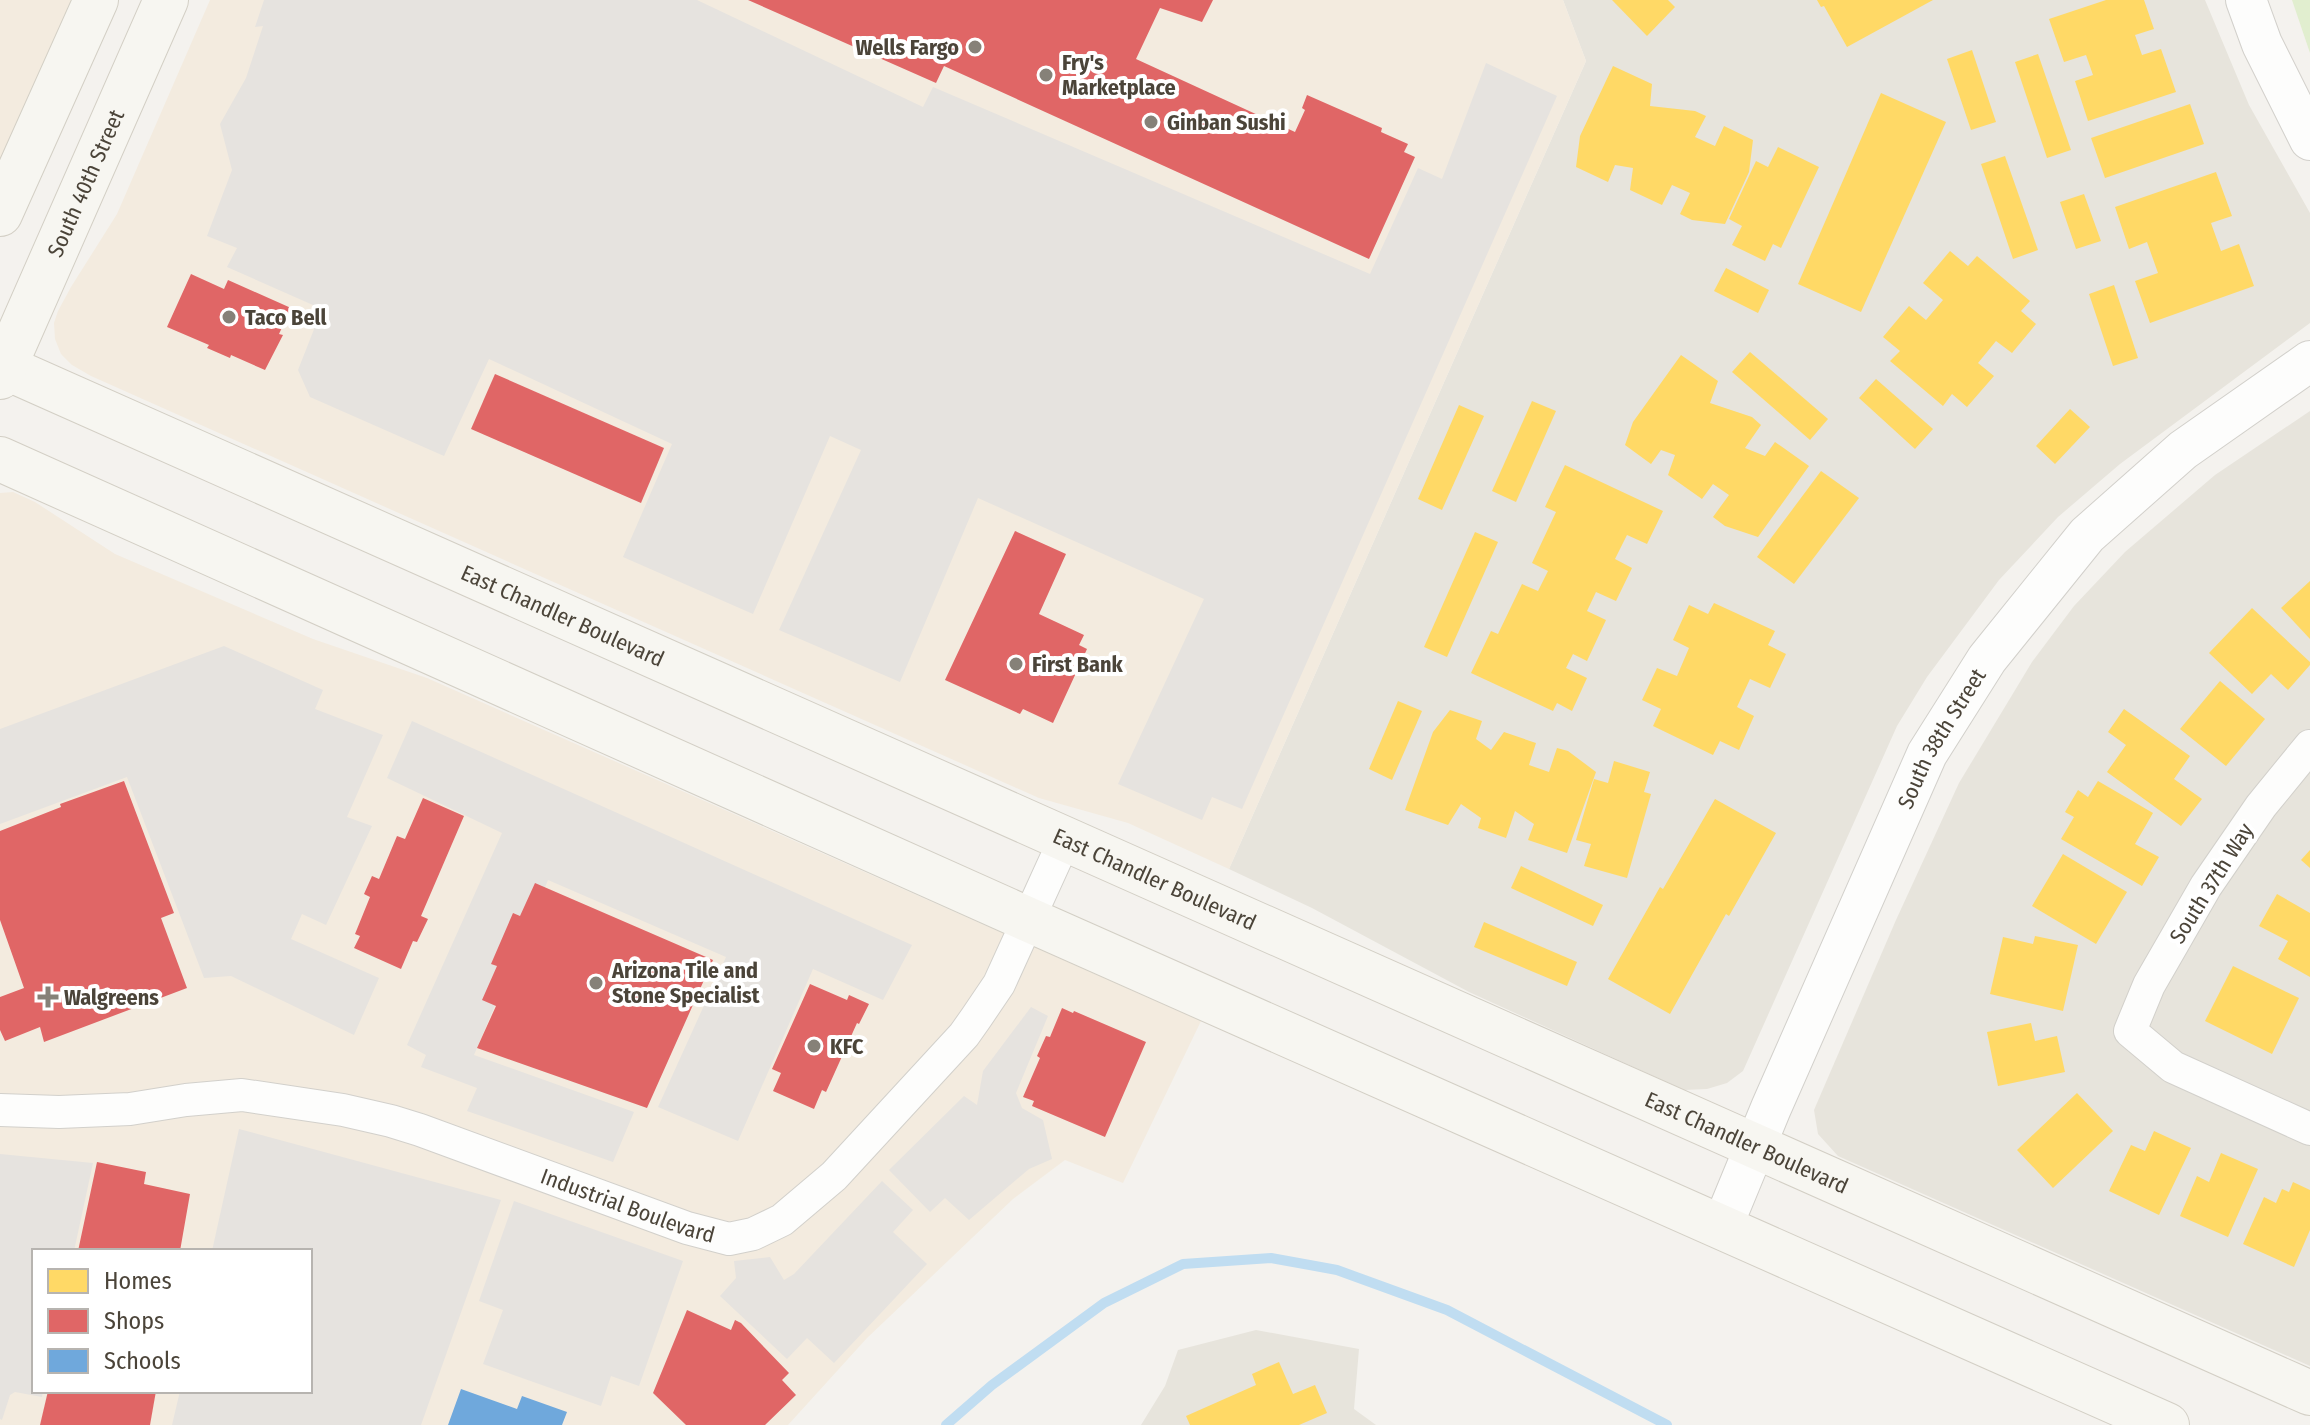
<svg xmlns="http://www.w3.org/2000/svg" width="2310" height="1425" font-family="'Fira Sans Condensed',sans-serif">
<rect width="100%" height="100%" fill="#f4f2ee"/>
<g fill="#e7e4dc">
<path d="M 1563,0 L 2205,0 L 2249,105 L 2310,213 L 2310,323 L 2120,464 L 2058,517 L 1999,580 L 1927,677 L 1897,726 L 1743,1071 L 1727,1083 L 1707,1089 L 1684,1090 L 1469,992 L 1312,908 L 1229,869 L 1586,61 Z"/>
<path d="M 2310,411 L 2310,1366 L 1838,1156 L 1818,1134 L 1814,1110 L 1896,920 L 1959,783 L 2032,662 L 2074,606 L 2125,552 L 2215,475 Z"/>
<path d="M 1256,1330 L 1359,1349 L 1354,1409 L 1376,1425 L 1141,1425 L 1165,1386 L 1178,1350 Z"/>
</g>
<g fill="#f3ebdf" fill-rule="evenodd">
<path d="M 0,0 L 75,0 L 0,166 Z"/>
<path d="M 210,0 L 1563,0 L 1586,61 L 1229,869 L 1128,823 L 1039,798 L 91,376 L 72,365 L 61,354 L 55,339 L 54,323 L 58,311 L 71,287 L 117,214 Z"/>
<path d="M 13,492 L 35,502 L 115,554 L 313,639 L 427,678 L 1201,1021 L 1123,1183 L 1065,1160 L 1013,1199 L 867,1338 L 788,1425 L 0,1425 L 0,493 ZM 34,1251 L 310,1251 L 310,1391 L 34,1391 Z"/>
</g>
<path fill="#e1eecf" d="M 2292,0 L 2310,0 L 2310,53 Z"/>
<g fill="#e6e3df">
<path d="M 264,0 L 697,0 L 923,107 L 933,87 L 1370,274 L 1418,168 L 1442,179 L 1486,63 L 1557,96 L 1242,809 L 1212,797 L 1202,820 L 1118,784 L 1204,599 L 978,498 L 900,682 L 779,630 L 861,450 L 830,436 L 753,614 L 623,557 L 672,444 L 489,359 L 444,456 L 310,397 L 298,370 L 322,309 L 227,267 L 237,248 L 207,236 L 232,170 L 220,124 L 246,78 L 263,26 L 255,27 Z"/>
<path d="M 224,646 L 323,690 L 315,709 L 383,735 L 347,817 L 372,826 L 326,925 L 302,914 L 291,939 L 379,978 L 354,1035 L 231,976 L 204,978 L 127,777 L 0,824 L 0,729 Z"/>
<path d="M 412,721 L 912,945 L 883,1000 L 813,969 L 738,1141 L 658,1107 L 726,957 L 548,880 L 474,1055 L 634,1112 L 613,1162 L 467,1111 L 477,1088 L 421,1067 L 426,1055 L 407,1045 L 502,833 L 387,778 Z"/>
<path d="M 1031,1007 L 1048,1016 L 1016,1093 L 1022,1108 L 1043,1120 L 1052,1159 L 1029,1169 L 969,1220 L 945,1198 L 930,1212 L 889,1170 L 964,1096 L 977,1105 L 983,1071 Z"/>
<path d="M 239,1129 L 501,1200 L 421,1425 L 172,1425 L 180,1391 L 310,1391 L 310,1251 L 212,1251 Z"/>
<path d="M 0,1154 L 93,1163 L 74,1251 L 34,1251 L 34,1391 L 43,1391 L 42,1397 L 15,1392 L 10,1395 L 2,1420 L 0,1419 Z"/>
<path d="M 882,1181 L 913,1210 L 893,1232 L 927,1264 L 834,1363 L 807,1338 L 787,1359 L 720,1296 L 736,1278 L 734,1261 L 770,1257 L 784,1280 L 794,1274 Z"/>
<path d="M 514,1201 L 683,1261 L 639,1386 L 611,1376 L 601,1406 L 483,1364 L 503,1310 L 479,1301 Z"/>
</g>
<g fill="#ffd966">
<path d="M 1612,0 L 1668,0 L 1675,7 L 1647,36 Z"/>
<path d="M 1817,0 L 1933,0 L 1847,47 L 1824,6 L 1821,7 Z"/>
<path d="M 2106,0 L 2144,0 L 2154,29 L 2135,35 L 2142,55 L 2161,49 L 2176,92 L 2088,121 L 2075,81 L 2093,75 L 2086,55 L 2064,62 L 2049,19 Z"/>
<path d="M 1972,50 L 1996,122 L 1971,130 L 1947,59 Z"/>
<path d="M 2038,54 L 2071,150 L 2047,158 L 2015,62 Z"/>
<path d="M 1613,66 L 1652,84 L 1650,106 L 1695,111 L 1706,116 L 1695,137 L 1715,146 L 1724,126 L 1753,140 L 1749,172 L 1725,224 L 1692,220 L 1680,214 L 1690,193 L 1672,185 L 1662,205 L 1630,190 L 1633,168 L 1615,165 L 1608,182 L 1576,167 L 1580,136 Z"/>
<path d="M 1881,93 L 1946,122 L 1861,312 L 1798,284 Z"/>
<path d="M 2190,104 L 2204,144 L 2105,178 L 2091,138 Z"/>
<path d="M 1778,147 L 1819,167 L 1781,248 L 1773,244 L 1765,261 L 1732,245 L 1742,226 L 1729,219 L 1756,161 L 1768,167 Z"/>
<path d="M 2005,156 L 2038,250 L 2013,259 L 1981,164 Z"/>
<path d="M 2216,172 L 2232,216 L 2211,223 L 2221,251 L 2239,244 L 2254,286 L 2150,323 L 2135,281 L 2158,273 L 2147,242 L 2129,249 L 2115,207 Z"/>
<path d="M 2084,194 L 2101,241 L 2076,249 L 2060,202 Z"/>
<path d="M 1950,251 L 1968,266 L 1977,256 L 2030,301 L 2021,311 L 2036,324 L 2012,353 L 1996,341 L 1978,363 L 1994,376 L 1967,407 L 1952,394 L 1943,406 L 1890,361 L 1900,351 L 1883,337 L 1909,306 L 1926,320 L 1943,300 L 1923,283 Z"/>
<path d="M 1726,268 L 1769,290 L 1758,313 L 1714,291 Z"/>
<path d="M 2114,285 L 2138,358 L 2113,366 L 2089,294 Z"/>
<path d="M 1750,352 L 1828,419 L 1810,440 L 1732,372 Z"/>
<path d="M 1681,355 L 1718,381 L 1710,403 L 1752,417 L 1761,425 L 1745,448 L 1765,456 L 1775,442 L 1809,466 L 1758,537 L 1725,526 L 1713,517 L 1729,495 L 1713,484 L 1702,499 L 1668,475 L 1675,455 L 1661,450 L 1651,464 L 1625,445 L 1633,422 Z"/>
<path d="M 1876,379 L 1933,429 L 1915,449 L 1859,398 Z"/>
<path d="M 1532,401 L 1556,411 L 1516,502 L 1492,491 Z"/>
<path d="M 1459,405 L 1484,416 L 1442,510 L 1418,499 Z"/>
<path d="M 2070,409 L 2090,427 L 2055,464 L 2036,446 Z"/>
<path d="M 1565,465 L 1663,511 L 1647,544 L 1627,535 L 1615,559 L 1632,568 L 1616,601 L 1596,592 L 1587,611 L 1606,620 L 1587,661 L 1573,654 L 1566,668 L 1587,678 L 1572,711 L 1557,703 L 1553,711 L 1471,673 L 1491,631 L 1498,634 L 1522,584 L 1538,591 L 1548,571 L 1532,563 L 1556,512 L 1545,507 Z"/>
<path d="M 1821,471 L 1859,498 L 1794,584 L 1757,557 Z"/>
<path d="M 1475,532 L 1498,542 L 1447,657 L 1424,647 Z"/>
<path d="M 2310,581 L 2310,639 L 2281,608 Z"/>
<path d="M 1714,603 L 1775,631 L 1768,645 L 1786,654 L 1770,688 L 1750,679 L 1737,707 L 1754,716 L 1739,750 L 1720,741 L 1713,755 L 1653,726 L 1661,709 L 1642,700 L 1657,668 L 1677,676 L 1689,648 L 1673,640 L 1689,605 L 1708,614 Z"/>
<path d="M 2252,608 L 2310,662 L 2310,665 L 2288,690 L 2271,674 L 2252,694 L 2209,653 Z"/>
<path d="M 2220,681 L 2265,719 L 2226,766 L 2180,729 Z"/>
<path d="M 1398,701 L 1422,711 L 1392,780 L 1369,769 Z"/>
<path d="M 2124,709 L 2190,756 L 2174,779 L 2202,799 L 2181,826 L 2107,772 L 2126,745 L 2108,732 Z"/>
<path d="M 1450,710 L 1482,721 L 1476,739 L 1491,750 L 1504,732 L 1536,743 L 1529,765 L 1549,772 L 1557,748 L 1568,751 L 1596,772 L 1567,853 L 1528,840 L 1534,824 L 1515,811 L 1506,838 L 1478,828 L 1481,818 L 1461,804 L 1448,825 L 1405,810 L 1433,732 Z"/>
<path d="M 1614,761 L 1650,772 L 1644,792 L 1651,794 L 1627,878 L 1584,866 L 1591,844 L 1576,840 L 1594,779 L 1608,783 Z"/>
<path d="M 2098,781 L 2153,813 L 2135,844 L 2159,857 L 2142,886 L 2061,839 L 2074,817 L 2065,812 L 2078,790 L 2088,797 Z"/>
<path d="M 1715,799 L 1776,833 L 1729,916 L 1726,914 L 1670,1014 L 1608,979 L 1660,887 L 1663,889 Z"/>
<path d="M 2310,850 L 2310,868 L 2301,860 Z"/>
<path d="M 2063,854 L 2127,892 L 2096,944 L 2032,906 Z"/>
<path d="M 1521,866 L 1603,905 L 1593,926 L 1511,888 Z"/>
<path d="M 2277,894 L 2310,913 L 2310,977 L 2278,959 L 2288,941 L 2259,926 Z"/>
<path d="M 1484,922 L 1577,962 L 1567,986 L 1474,947 Z"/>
<path d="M 2035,936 L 2078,945 L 2063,1011 L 1990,994 L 2003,937 L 2033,944 Z"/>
<path d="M 2233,966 L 2299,998 L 2272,1054 L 2205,1021 Z"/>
<path d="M 2031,1023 L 2035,1041 L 2057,1036 L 2065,1072 L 1998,1086 L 1987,1032 Z"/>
<path d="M 2077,1093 L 2113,1131 L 2053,1188 L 2017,1150 Z"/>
<path d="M 2154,1131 L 2191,1148 L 2159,1215 L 2109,1191 L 2131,1145 L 2145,1151 Z"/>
<path d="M 2221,1153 L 2258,1169 L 2228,1237 L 2180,1216 L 2197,1176 L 2209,1182 Z"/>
<path d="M 2293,1182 L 2310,1190 L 2310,1230 L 2294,1267 L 2243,1244 L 2264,1197 L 2276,1203 L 2282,1189 L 2289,1192 Z"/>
<path d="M 1279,1362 L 1293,1394 L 1315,1385 L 1327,1413 L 1299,1425 L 1190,1425 L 1186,1416 L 1256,1385 L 1252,1374 Z"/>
</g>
<g fill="#e06666">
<path d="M 748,0 L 1213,0 L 1202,22 L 1160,8 L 1136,59 L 1295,132 L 1305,110 L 1302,108 L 1307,95 L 1382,128 L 1381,132 L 1408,144 L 1404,152 L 1415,157 L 1369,259 L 944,66 L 936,83 Z"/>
<path d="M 191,274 L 224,289 L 228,280 L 291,308 L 279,334 L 283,335 L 265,370 L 231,355 L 230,358 L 207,348 L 209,345 L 167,327 Z"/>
<path d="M 495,374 L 664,448 L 641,503 L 471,429 Z"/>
<path d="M 1015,531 L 1066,554 L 1039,614 L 1084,635 L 1079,645 L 1087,649 L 1053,723 L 1023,709 L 1020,714 L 945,680 Z"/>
<path d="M 124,781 L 174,913 L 161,918 L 187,988 L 44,1042 L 40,1027 L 5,1041 L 0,1030 L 0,997 L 24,988 L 0,920 L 0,831 L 61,807 L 60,804 Z"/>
<path d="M 423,798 L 464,816 L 421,916 L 428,919 L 417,942 L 413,941 L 401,969 L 354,948 L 360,936 L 355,934 L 370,897 L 364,894 L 372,876 L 379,879 L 397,836 L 405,839 Z"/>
<path d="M 535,883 L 713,960 L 647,1108 L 477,1048 L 496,1006 L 482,1000 L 497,966 L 491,964 L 513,913 L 520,916 Z"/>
<path d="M 810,984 L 847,1000 L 849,995 L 869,1004 L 859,1024 L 857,1023 L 826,1092 L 822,1090 L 814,1109 L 773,1091 L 781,1073 L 772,1069 Z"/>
<path d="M 1062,1008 L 1073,1013 L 1074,1011 L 1146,1042 L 1105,1137 L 1032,1106 L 1034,1101 L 1023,1097 L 1040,1058 L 1037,1056 L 1046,1036 L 1050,1037 Z"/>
<path d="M 97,1162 L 146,1172 L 144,1184 L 190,1194 L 180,1251 L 78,1251 Z"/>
<path d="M 687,1310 L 731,1330 L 735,1320 L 741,1323 L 789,1373 L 782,1380 L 796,1395 L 765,1425 L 686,1425 L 653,1393 Z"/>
<path d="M 48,1391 L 156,1391 L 150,1425 L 40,1425 Z"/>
</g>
<path fill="#6fa8dc" d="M 461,1389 L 517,1409 L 522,1396 L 567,1412 L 562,1425 L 448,1425 Z"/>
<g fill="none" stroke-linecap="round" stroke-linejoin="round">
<path stroke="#c0ddf1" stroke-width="10" d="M 946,1425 L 992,1385 L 1104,1303 L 1183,1264 L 1271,1258 L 1337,1270 L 1447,1310 L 1667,1425"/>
<g stroke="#d2d0cb" stroke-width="34">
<g id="minor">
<path d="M 2310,746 L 2261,806 L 2206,886 L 2149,985 L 2130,1031 L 2173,1067 L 2310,1129"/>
<path id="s1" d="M 0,1110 L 59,1112 L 130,1109 L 186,1100 L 242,1095 L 343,1110 L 391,1121 L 420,1130 L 687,1228 L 729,1239 L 753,1234 L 782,1220 L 834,1176 L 964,1035 L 976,1018 L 999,984 L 1065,839"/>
</g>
</g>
<g stroke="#d2d0cb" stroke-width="42">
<g id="tertiary">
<path d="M 2246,0 L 2262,44 L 2310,140"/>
<path id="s2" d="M 1722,1227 L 1771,1108 L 1927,754 L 1987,659 L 2087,535 L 2183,450 L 2310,361"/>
</g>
</g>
<g stroke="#d3cfc5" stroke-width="46">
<g id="secondary">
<path d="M 0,214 L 96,0"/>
<path id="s3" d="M 0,365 L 2310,1393"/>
<path id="s4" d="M 0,377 L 166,0"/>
<path d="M 0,459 L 1027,919 L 2167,1425"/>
</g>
</g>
<use href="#minor" stroke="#fdfdfc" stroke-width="32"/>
<use href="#tertiary" stroke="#fdfdfc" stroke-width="40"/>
<use href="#secondary" stroke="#f7f6f1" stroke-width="44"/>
</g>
<g fill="#868178" stroke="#fff" stroke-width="3">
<circle cx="975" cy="47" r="8"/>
<circle cx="1046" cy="75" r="8"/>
<circle cx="1151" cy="122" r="8"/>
<circle cx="229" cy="317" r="8"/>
<circle cx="1016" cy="664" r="8"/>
<circle cx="596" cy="983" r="8"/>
<path d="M44 985h8v8h8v8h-8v8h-8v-8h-8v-8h8z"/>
<circle cx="814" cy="1046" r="8"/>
</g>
<g text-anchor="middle" stroke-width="8" stroke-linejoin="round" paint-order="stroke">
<g font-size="22" font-weight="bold" fill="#4b4439" stroke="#fff" text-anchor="start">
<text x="959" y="55" text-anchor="end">Wells Fargo</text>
<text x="1062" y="70">Fry's<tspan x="1062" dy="25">Marketplace</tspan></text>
<text x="1167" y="130">Ginban Sushi</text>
<text x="245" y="325">Taco Bell</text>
<text x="1032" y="672">First Bank</text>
<text x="612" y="978">Arizona Tile and<tspan x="612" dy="25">Stone Specialist</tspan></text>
<text x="64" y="1005">Walgreens</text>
<text x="830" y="1054">KFC</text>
</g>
<g font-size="22" fill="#4b4439" stroke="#fff">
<text dy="8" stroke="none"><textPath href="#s4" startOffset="212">South 40th Street</textPath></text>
<text dy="8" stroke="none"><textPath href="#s3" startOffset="616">East Chandler Boulevard</textPath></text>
<text dy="8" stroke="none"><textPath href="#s2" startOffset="536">South 38th Street</textPath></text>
<text dy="8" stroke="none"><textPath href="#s3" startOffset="1264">East Chandler Boulevard</textPath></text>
<text transform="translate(2211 883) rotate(-58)" y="8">South 37th Way</text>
<text dy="8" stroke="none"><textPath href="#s3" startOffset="1912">East Chandler Boulevard</textPath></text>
<text dy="8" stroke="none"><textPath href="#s1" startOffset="646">Industrial Boulevard</textPath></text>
</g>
</g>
<rect x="32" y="1249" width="280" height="144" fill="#ffffff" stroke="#b7b4b0" stroke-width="2"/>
<rect x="48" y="1269" width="40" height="24" fill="#ffd966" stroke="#b7b4b0" stroke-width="2"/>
<text x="104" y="1289" font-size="24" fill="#4b4439">Homes</text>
<rect x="48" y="1309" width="40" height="24" fill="#e06666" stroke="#b7b4b0" stroke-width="2"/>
<text x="104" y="1329" font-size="24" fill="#4b4439">Shops</text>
<rect x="48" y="1349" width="40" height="24" fill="#6fa8dc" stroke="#b7b4b0" stroke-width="2"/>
<text x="104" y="1369" font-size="24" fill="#4b4439">Schools</text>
</svg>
